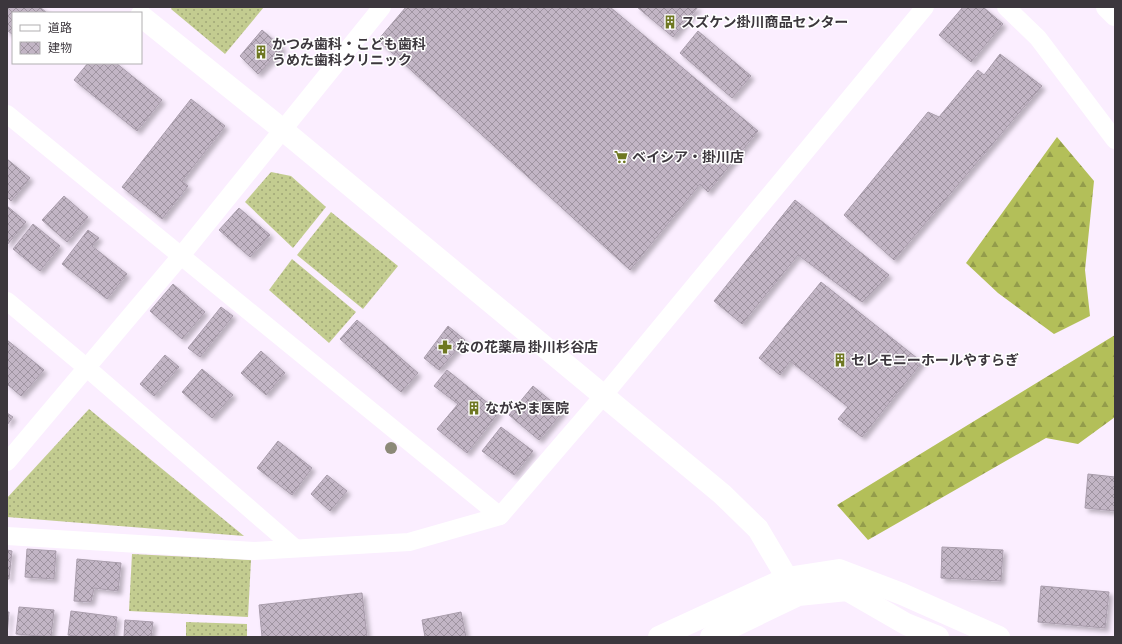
<svg xmlns="http://www.w3.org/2000/svg" width="1122" height="644" font-family="'Alegreya Sans','Noto Sans JP',sans-serif">
<defs>
<pattern id="grass-dots" width="8" height="8" patternUnits="userSpaceOnUse"><rect width="8" height="8" fill="#c3cc90"/><path d="M2 2h.1M6 6h.1" fill="none" stroke="#a0a677" stroke-width="1.8" stroke-linecap="round"/></pattern>
<pattern id="forest-firs" width="22" height="20" patternUnits="userSpaceOnUse"><rect width="22" height="20" fill="#b3bf59"/><path d="M5 1l3.5 6h-7zM16 11l3.5 6h-7z" fill="#939c4b"/></pattern>
<pattern id="building-cross-hatch" width="8" height="8" patternUnits="userSpaceOnUse"><rect width="8" height="8" fill="#c2b5c5"/><path d="M0 0l8 8M0 8l8-8" fill="none" stroke="#9f94a1"/></pattern>
<filter id="shadow"><feDropShadow dx="3.5" dy="3.5" stdDeviation="2" flood-color="#0004"/></filter>
</defs>
<rect width="100%" height="100%" fill="#fbeeff"/>
<g fill="url(#grass-dots)">
<path d="M 172,7 L 264,7 L 225,54 L 171,9 Z"/>
<path d="M 271,172 L 291,176 L 326,207 L 293,248 L 245,202 Z"/>
<path d="M 331,212 L 398,266 L 363,309 L 297,255 Z"/>
<path d="M 292,259 L 356,312 L 329,343 L 269,290 Z"/>
<path d="M 89,409 L 244,536 L 7,517 L 7,498 Z"/>
<path d="M 132,554 L 251,560 L 248,617 L 129,611 Z"/>
<path d="M 186,622 L 247,624 L 247,637 L 186,637 Z"/>
</g>
<g fill="url(#forest-firs)">
<path d="M 1057,137 L 1094,181 L 1085,270 L 1090,316 L 1054,334 L 998,293 L 966,263 Z"/>
<path d="M 1115,335 L 1115,417 L 1078,444 L 1046,438 L 868,540 L 837,505 Z"/>
</g>
<g fill="url(#building-cross-hatch)" stroke="#a99dac" filter="url(#shadow)">
<path d="M 7,7 L 40,7 L 47,13 L 13,13 L 13,35 L 7,30 Z"/>
<path d="M 406,7 L 610,7 L 758,131 L 708,192 L 700,184 L 630,270 L 378,40 Z"/>
<path d="M 637,7 L 698,7 L 673,37 Z"/>
<path d="M 963,7 L 983,7 L 1003,24 L 971,62 L 939,35 Z"/>
<path d="M 262,30 L 283,48 L 258,74 L 240,56 Z"/>
<path d="M 698,31 L 751,76 L 732,98 L 680,53 Z"/>
<path d="M 1000,54 L 1042,86 L 894,260 L 844,215 L 928,112 L 939,117 L 978,70 L 984,75 Z"/>
<path d="M 88,63 L 116,63 L 162,100 L 137,131 L 74,80 Z"/>
<path d="M 191,99 L 225,126 L 182,181 L 188,186 L 162,219 L 122,187 Z"/>
<path d="M 7,159 L 30,178 L 11,201 L 7,197 Z"/>
<path d="M 64,196 L 88,217 L 67,242 L 42,220 Z"/>
<path d="M 795,200 L 889,275 L 862,302 L 798,255 L 742,324 L 714,301 Z"/>
<path d="M 7,206 L 26,222 L 7,245 Z"/>
<path d="M 239,208 L 270,235 L 250,257 L 219,230 Z"/>
<path d="M 33,224 L 60,246 L 40,271 L 13,249 Z"/>
<path d="M 88,230 L 99,238 L 92,246 L 127,274 L 107,299 L 62,264 Z"/>
<path d="M 821,282 L 922,362 L 862,437 L 838,419 L 848,407 L 790,361 L 780,375 L 759,358 Z"/>
<path d="M 173,284 L 205,312 L 182,339 L 150,311 Z"/>
<path d="M 221,307 L 233,316 L 200,357 L 188,348 Z"/>
<path d="M 357,320 L 418,373 L 401,392 L 340,339 Z"/>
<path d="M 448,326 L 465,340 L 439,370 L 424,358 Z"/>
<path d="M 7,340 L 44,370 L 21,396 L 7,384 Z"/>
<path d="M 261,351 L 285,373 L 266,395 L 241,373 Z"/>
<path d="M 165,355 L 179,367 L 154,396 L 140,384 Z"/>
<path d="M 202,369 L 233,395 L 212,418 L 182,392 Z"/>
<path d="M 447,370 L 499,412 L 467,453 L 437,429 L 458,404 L 434,386 Z"/>
<path d="M 533,386 L 563,411 L 539,440 L 509,415 Z"/>
<path d="M 7,413 L 13,417 L 7,425 Z"/>
<path d="M 501,427 L 533,451 L 514,475 L 482,451 Z"/>
<path d="M 278,441 L 312,468 L 292,495 L 257,468 Z"/>
<path d="M 1088,474 L 1115,477 L 1115,511 L 1085,508 Z"/>
<path d="M 327,475 L 347,491 L 330,511 L 311,494 Z"/>
<path d="M 942,547 L 1003,550 L 1001,581 L 941,578 Z"/>
<path d="M 27,549 L 56,551 L 54,579 L 25,577 Z"/>
<path d="M 7,550 L 12,551 L 9,579 L 7,579 Z"/>
<path d="M 77,559 L 121,563 L 118,591 L 94,588 L 91,602 L 74,601 Z"/>
<path d="M 1041,586 L 1109,592 L 1105,628 L 1038,622 Z"/>
<path d="M 362,593 L 367,637 L 262,637 L 259,605 Z"/>
<path d="M 19,607 L 54,610 L 51,637 L 16,634 Z"/>
<path d="M 71,611 L 117,617 L 114,637 L 81,637 L 68,635 Z"/>
<path d="M 7,612 L 9,612 L 7,637 Z"/>
<path d="M 461,612 L 466,637 L 425,637 L 422,620 Z"/>
<path d="M 125,620 L 153,622 L 151,637 L 124,637 Z"/>
</g>
<g fill="none" stroke-linecap="round" stroke-linejoin="round">
<g stroke="#fff" stroke-width="18">
<path d="M 1006,7 L 1038,38 L 1115,140"/>
<path d="M 7,114 L 500,516"/>
<path d="M 7,301 L 87,368 L 295,548"/>
<path d="M 7,462 L 180,257 L 382,7"/>
<path d="M 7,536 L 254,551 L 409,542 L 500,516 L 604,395 L 925,7"/>
</g>
<g stroke="#fff" stroke-width="22">
<path d="M 141,16 L 283,130 L 722,494 L 758,529 L 787,578"/>
<path d="M 659,637 L 787,578 L 839,570 L 902,594 L 999,637"/>
<path d="M 711,637 L 798,595 L 847,590 L 906,624 L 938,637"/>
</g>
<path stroke="#fff" stroke-width="22" d="M 1107,7 L 1115,15"/>
</g>
<circle fill="#8c8978" cx="391" cy="448" r="6"/>
<defs>
<g id="building-bare" transform="scale(1.08)"><path d="M-4-6H4V6H1V3H-1V6H-4ZM-2.5-4.3h1.7v1.8h-1.7ZM.8-4.3h1.7v1.8H.8ZM-2.5-1h1.7V.8h-1.7ZM.8-1h1.7V.8H.8Z" fill="#6e7721" stroke="#fff" stroke-width="2.5" paint-order="stroke"/></g>
<g id="supermarket-bare" transform="scale(1.08)"><path d="M-6-5.5h2.5l.6 2H6L4.5 2H-2.5L-4.4-4H-6ZM-1.5 3.2a1.3 1.3 0 1 0 .1 0ZM3 3.2a1.3 1.3 0 1 0 .1 0Z" fill="#6e7721" stroke="#fff" stroke-width="2.5" paint-order="stroke"/></g>
<g id="pharmacy-bare" transform="scale(1.08)"><path d="M-2-6h4v4h4v4h-4v4h-4v-4h-4v-4h4Z" fill="#6e7721" stroke="#fff" stroke-width="2.5" paint-order="stroke"/></g>
</defs>
<g fill-rule="evenodd">
<use href="#building-bare" x="670" y="22"/>
<use href="#building-bare" x="261" y="52"/>
<use href="#supermarket-bare" x="621" y="157"/>
<use href="#pharmacy-bare" x="445" y="347"/>
<use href="#building-bare" x="840" y="360"/>
<use href="#building-bare" x="474" y="408"/>
</g>
<g text-anchor="middle" stroke-width="3" stroke-linejoin="round" paint-order="stroke">
<g font-size="14" font-weight="bold" fill="#3c373d" stroke="#fff" text-anchor="start">
<text x="681" y="27">スズケン掛川商品センター</text>
<text x="272" y="49">かつみ歯科・こども歯科<tspan x="272" dy="16">うめた歯科クリニック</tspan></text>
<text x="632" y="162">ベイシア・掛川店</text>
<text x="456" y="352">なの花薬局 掛川杉谷店</text>
<text x="851" y="365">セレモニーホールやすらぎ</text>
<text x="485" y="413">ながやま医院</text>
</g>
</g>
<rect width="1122" height="644" fill="none" stroke="#3c373d" stroke-width="16"/>
<rect x="12" y="12" width="130" height="52" fill="#ffffff" stroke="#b1afb1"/>
<rect x="20" y="25" width="20" height="6" fill="#ffffff" stroke="#b1afb1"/>
<text x="48" y="32" font-size="12" fill="#3c373d">道路</text>
<rect x="20" y="42" width="20" height="12" fill="url(#building-cross-hatch)" stroke="#b1afb1"/>
<text x="48" y="52" font-size="12" fill="#3c373d">建物</text>
</svg>
